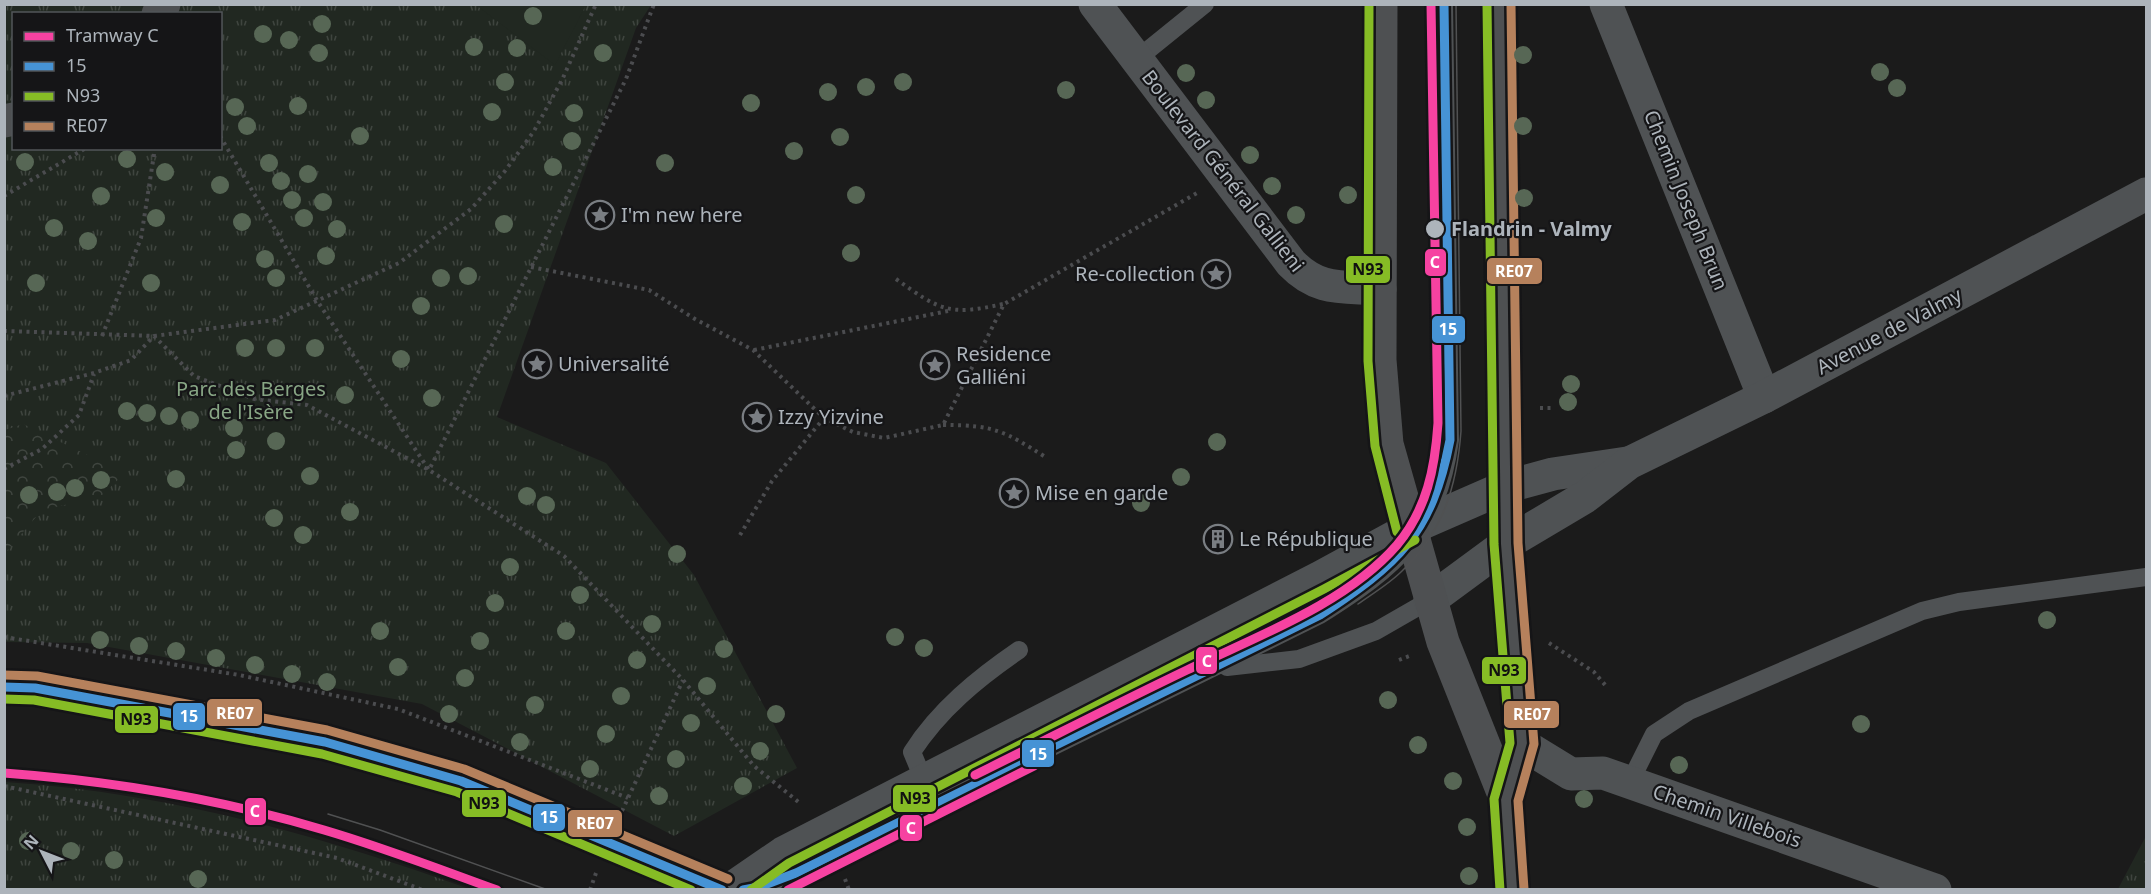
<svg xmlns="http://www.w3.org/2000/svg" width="2151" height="894" font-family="'Noto Sans',sans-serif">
<defs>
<pattern id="grass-tufts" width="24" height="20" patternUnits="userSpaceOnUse" patternTransform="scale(1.5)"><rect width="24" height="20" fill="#212821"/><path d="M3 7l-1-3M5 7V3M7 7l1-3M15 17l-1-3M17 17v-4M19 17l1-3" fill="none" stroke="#3f453f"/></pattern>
<pattern id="forest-crowns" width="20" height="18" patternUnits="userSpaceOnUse" patternTransform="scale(1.5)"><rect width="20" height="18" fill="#212821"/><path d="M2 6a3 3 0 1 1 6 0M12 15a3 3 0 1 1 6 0" fill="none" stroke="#3f453f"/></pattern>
</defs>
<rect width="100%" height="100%" fill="#1b1b1b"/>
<g fill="url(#grass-tufts)" fill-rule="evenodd">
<path d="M 5,5 L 651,5 L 636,28 L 497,417 L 606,463 L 694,575 L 797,768 L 674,836 L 422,704 L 87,643 L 5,642 ZM 14,14 L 220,14 L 220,148 L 14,148 Z"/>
<path d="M 5,782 C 164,792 319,835 469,889 L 5,889 Z"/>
<path d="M 2146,836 L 2146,889 L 2118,889 Z"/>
</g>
<path fill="url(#forest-crowns)" d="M 23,424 L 125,473 L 100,497 L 42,510 L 5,553 L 5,430 Z"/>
<path fill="#212821" d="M 476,5 L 586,5 L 555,65 Z"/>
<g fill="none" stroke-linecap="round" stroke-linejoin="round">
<g stroke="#4b4c4f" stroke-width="4" stroke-dasharray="3 4.5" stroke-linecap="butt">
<path d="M 220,136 L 318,302 L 429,470 L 626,79 L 654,4"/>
<path d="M 4,196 L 86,148"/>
<path d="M 531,267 L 649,290 L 695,319 L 753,350 L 824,418 L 853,432 L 884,438 L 943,425 L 1004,304 L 1197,193"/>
<path d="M 896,279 C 941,311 949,316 1003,304"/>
<path d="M 4,331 L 154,336 L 275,320 L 399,263 L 471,209 L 505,171 L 534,131 L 562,80 L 596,4"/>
<path d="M 102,336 L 141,238 L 155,148"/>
<path d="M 754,350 L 948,311"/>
<path d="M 4,396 L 94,373 L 131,360 L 154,336 L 194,376 L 254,399 L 307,405 L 429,470 L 564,556 L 683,680 L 754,766 L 801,804"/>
<path d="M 1540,408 L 1551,408"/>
<path d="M 943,425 C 995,425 1004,431 1047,458"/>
<path d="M 4,469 L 42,449 L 79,415 L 94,374"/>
<path d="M 740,535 L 772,481 L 824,418"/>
<path d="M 4,637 L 239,675 L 398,709 L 628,798"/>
<path d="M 1549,643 L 1594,672 L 1606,686"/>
<path d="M 1399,660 L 1412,655"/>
<path d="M 4,786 L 337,858 L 423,890"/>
<path d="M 622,811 L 683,680"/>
<path d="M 845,879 L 849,890"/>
<path d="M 590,890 L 596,873"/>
</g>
<g stroke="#4f5254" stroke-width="18">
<path d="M 1137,59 L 1205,4"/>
<path d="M 1227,667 L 1299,659 L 1376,631 L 1430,600"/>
<path d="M 924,781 L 912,752 C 939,710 978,678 1019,650"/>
<path d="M 1630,782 L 1654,734 L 1689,711 L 1922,611 L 1959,602 L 2146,577"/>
<path d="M 745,889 L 759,887 L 796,873 L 1320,615 C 1396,567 1437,534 1450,440 L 1444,4"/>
</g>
<g stroke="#4f5254" stroke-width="33">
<path d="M 1095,4 L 1291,263 C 1319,292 1343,286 1380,289"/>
<path d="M 1606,4 L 1764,397"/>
<path d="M 4,687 L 35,688 L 325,742 L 461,781 L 723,890"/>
<path d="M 1522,744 L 1571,774 L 1603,773 L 1935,890"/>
<path d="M 729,890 L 783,853 L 1319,578 L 1409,529"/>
</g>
<g stroke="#4f5254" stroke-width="33">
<path d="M 1409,529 L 1505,487 L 1553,474 L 1627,463"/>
<path d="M 1430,600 L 1506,544 L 1585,497 L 1629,463 L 1764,397 L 2146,194"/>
</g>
<g stroke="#4e5052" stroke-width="33">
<path d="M 1381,4 L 1380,360 L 1387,444 L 1443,642 L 1506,800 L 1512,890"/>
<path d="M 1499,4 L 1506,544 L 1522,744 L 1506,800"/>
<path d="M 158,14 L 164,4"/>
<path d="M 4,121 L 14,119"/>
</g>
<g stroke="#505152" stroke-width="1.5">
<path d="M 1358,604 C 1372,594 1389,584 1402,571 C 1443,532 1457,486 1461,431 L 1456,4"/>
<path d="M 328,814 L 380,830 L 548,890"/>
<path d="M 733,890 L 767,879 L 975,775"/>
</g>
<g stroke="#151517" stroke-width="14">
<g id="bus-1">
<path d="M 4,687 L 35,688 L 325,742 L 461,781 L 722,890"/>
<path d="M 743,890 L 759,887 L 796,873 L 1320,615 C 1398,564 1432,534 1450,440 L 1444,4"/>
</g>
</g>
<g stroke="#151517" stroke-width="14">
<g id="bus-2">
<path d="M 1369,4 L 1368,361 L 1375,446 L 1397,532"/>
<path d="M 1487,4 L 1494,544 L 1510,743 L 1494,799 L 1500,890"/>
<path d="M 4,699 L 34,700 L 322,754 L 457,792 L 691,890"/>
<path d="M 751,890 L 789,863 L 1324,589 L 1415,540"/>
</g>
</g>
<g stroke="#151517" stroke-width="14">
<g id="bus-3">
<path d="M 1511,4 L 1518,543 L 1534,744 L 1518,801 L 1524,889"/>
<path d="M 4,675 L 37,676 L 327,730 L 464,769 L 728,879"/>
</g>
</g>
<use href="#bus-1" stroke="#4693d5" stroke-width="9"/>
<use href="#bus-2" stroke="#86bc25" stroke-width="9"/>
<use href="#bus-3" stroke="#b6815c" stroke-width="9"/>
<g stroke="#151517" stroke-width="14">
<g id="tram-1">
<path d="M 4,773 C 113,781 220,799 324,830 C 382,847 439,869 497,890"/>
<path d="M 975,775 C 1046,740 1116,704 1187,670 C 1255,637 1346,604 1397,545 C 1427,509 1435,468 1438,423 L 1431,4"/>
<path d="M 788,890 L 1034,766"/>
</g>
</g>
<use href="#tram-1" stroke="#f642a1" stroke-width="9"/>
</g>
<g fill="#576755">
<circle cx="533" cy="16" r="9"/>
<circle cx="322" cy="24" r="9"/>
<circle cx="263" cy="34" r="9"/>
<circle cx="289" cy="40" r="9"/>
<circle cx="474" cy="47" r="9"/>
<circle cx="517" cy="48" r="9"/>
<circle cx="319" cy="53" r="9"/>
<circle cx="603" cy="53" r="9"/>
<circle cx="1523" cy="55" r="9"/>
<circle cx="1880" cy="72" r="9"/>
<circle cx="1186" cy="73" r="9"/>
<circle cx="505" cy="82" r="9"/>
<circle cx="903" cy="82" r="9"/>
<circle cx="866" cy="87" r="9"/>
<circle cx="1897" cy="88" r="9"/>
<circle cx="1066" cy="90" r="9"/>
<circle cx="828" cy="92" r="9"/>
<circle cx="1206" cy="100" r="9"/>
<circle cx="751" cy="103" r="9"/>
<circle cx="298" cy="106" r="9"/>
<circle cx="235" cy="107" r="9"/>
<circle cx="492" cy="112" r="9"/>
<circle cx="574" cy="113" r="9"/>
<circle cx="247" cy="126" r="9"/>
<circle cx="1523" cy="126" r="9"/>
<circle cx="360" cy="136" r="9"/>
<circle cx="840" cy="137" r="9"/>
<circle cx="572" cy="141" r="9"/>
<circle cx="794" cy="151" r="9"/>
<circle cx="1250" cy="155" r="9"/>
<circle cx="127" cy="159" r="9"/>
<circle cx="25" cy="162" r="9"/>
<circle cx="269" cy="163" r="9"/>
<circle cx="665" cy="163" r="9"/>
<circle cx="553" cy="167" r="9"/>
<circle cx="165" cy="172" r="9"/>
<circle cx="308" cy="174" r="9"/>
<circle cx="281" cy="181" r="9"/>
<circle cx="220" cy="185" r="9"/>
<circle cx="1272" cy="186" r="9"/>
<circle cx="856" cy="195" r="9"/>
<circle cx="1348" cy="195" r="9"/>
<circle cx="101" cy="196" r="9"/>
<circle cx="1524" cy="198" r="9"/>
<circle cx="292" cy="200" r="9"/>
<circle cx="323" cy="202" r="9"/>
<circle cx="1296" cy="215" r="9"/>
<circle cx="156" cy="218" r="9"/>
<circle cx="304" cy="218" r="9"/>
<circle cx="242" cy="222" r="9"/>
<circle cx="504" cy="224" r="9"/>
<circle cx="54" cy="228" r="9"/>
<circle cx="337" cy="229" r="9"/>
<circle cx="88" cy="241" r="9"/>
<circle cx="851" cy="253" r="9"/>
<circle cx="326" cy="256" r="9"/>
<circle cx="265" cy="259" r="9"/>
<circle cx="468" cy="276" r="9"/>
<circle cx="276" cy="278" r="9"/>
<circle cx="441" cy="278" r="9"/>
<circle cx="36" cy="283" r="9"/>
<circle cx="151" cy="283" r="9"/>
<circle cx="421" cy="306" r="9"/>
<circle cx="245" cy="348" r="9"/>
<circle cx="276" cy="348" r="9"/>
<circle cx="315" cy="348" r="9"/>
<circle cx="401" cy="359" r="9"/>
<circle cx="1571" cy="384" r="9"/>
<circle cx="345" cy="395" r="9"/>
<circle cx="432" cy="398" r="9"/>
<circle cx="1568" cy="402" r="9"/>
<circle cx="127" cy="411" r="9"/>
<circle cx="147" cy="413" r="9"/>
<circle cx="169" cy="416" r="9"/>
<circle cx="190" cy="420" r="9"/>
<circle cx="234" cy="428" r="9"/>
<circle cx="276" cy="441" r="9"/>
<circle cx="1217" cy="442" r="9"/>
<circle cx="236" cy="450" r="9"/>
<circle cx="310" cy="476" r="9"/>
<circle cx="1181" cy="477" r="9"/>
<circle cx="176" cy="479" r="9"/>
<circle cx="101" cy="480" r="9"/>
<circle cx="75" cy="488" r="9"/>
<circle cx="57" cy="492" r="9"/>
<circle cx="29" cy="495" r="9"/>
<circle cx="527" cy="496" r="9"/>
<circle cx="1141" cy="503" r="9"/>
<circle cx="546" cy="505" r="9"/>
<circle cx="350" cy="512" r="9"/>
<circle cx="274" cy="518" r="9"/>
<circle cx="303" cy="535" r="9"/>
<circle cx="677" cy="554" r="9"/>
<circle cx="510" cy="567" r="9"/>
<circle cx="580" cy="595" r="9"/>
<circle cx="495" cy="603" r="9"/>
<circle cx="2047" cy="620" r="9"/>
<circle cx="652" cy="624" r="9"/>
<circle cx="380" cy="631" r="9"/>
<circle cx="566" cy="631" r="9"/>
<circle cx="895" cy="637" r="9"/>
<circle cx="100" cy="640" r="9"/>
<circle cx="480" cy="641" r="9"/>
<circle cx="139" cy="646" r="9"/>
<circle cx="924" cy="648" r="9"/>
<circle cx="724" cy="649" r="9"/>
<circle cx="176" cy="651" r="9"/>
<circle cx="216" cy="658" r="9"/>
<circle cx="637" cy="660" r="9"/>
<circle cx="255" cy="665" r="9"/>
<circle cx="398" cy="667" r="9"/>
<circle cx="292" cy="674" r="9"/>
<circle cx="465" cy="678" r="9"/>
<circle cx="327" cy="682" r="9"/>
<circle cx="707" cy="686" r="9"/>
<circle cx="621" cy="696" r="9"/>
<circle cx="1388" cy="700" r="9"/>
<circle cx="535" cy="705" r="9"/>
<circle cx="449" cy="714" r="9"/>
<circle cx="776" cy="714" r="9"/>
<circle cx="691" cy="723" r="9"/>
<circle cx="1861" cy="724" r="9"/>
<circle cx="606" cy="734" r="9"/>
<circle cx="520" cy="742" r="9"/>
<circle cx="1418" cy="745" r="9"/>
<circle cx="760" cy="751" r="9"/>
<circle cx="676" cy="759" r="9"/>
<circle cx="1679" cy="765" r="9"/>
<circle cx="590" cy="769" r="9"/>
<circle cx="1453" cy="781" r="9"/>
<circle cx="743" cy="786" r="9"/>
<circle cx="659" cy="796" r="9"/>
<circle cx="1584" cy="799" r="9"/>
<circle cx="1467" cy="827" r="9"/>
<circle cx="28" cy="841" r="9"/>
<circle cx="71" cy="851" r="9"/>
<circle cx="114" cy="860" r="9"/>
<circle cx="1469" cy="876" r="9"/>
<circle cx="198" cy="879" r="9"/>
</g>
<defs>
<g id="sight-ring" transform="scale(1.5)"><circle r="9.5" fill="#151517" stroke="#7a7e83" stroke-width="1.5"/><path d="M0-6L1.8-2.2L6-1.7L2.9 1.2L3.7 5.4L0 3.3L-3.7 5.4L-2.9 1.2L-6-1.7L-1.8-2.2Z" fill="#7a7e83"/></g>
<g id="building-ring" transform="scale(1.5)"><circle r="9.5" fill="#151517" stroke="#7a7e83" stroke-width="1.5"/><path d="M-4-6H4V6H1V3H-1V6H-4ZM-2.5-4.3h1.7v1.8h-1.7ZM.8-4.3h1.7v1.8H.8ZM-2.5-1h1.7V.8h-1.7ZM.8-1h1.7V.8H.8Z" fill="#7a7e83"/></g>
</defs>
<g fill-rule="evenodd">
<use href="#sight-ring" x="600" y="215"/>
<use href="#sight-ring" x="1216" y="274"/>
<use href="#sight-ring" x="537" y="364"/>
<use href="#sight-ring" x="935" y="365"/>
<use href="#sight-ring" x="757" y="417"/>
<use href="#sight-ring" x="1014" y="493"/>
<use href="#building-ring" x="1218" y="539"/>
</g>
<circle fill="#adb4bb" stroke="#151517" stroke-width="2" cx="1435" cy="229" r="10"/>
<g text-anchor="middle" stroke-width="4.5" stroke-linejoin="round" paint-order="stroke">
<g font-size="20" fill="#adb4bb" stroke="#151517">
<text transform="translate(1223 171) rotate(52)" y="7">Boulevard Général Gallieni</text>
<text transform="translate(1686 200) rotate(68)" y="7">Chemin Joseph Brun</text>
<text transform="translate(1889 331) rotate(-28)" y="7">Avenue de Valmy</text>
<text transform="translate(1727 816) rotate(19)" y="7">Chemin Villebois</text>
</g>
<g font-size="20" fill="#adb4bb" stroke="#151517" text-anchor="start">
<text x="621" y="222">I'm new here</text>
<text x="1195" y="281" text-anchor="end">Re-collection</text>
<text x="956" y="361">Residence<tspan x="956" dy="23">Galliéni</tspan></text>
<text x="558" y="371">Universalité</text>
<text x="778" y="424">Izzy Yizvine</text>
<text x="1035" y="500">Mise en garde</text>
<text x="1239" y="546">Le République</text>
</g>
<g font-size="20" font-weight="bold" fill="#adb4bb" stroke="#151517" text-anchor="start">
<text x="1451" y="236">Flandrin - Valmy</text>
</g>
<g font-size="20" fill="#88a685" stroke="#151517">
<text x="251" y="396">Parc des Berges<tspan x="251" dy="23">de l'Isère</tspan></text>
</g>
</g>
<g stroke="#151517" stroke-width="2">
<rect x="1424" y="248" width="23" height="29" rx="6" fill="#f642a1"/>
<rect x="1345" y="255" width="46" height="29" rx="6" fill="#86bc25"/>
<rect x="1486" y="257" width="57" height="28" rx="6" fill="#b6815c"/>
<rect x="1431" y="315" width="35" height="29" rx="6" fill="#4693d5"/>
<rect x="1195" y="646" width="23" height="29" rx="6" fill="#f642a1"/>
<rect x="1481" y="656" width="46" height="29" rx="6" fill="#86bc25"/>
<rect x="206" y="698" width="57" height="29" rx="6" fill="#b6815c"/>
<rect x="1503" y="700" width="57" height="29" rx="6" fill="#b6815c"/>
<rect x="172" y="702" width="34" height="29" rx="6" fill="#4693d5"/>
<rect x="114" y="705" width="45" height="29" rx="6" fill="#86bc25"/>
<rect x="1021" y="739" width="34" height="29" rx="6" fill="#4693d5"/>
<rect x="892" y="784" width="45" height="29" rx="6" fill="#86bc25"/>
<rect x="461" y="789" width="46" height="29" rx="6" fill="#86bc25"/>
<rect x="244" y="797" width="23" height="29" rx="6" fill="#f642a1"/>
<rect x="532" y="803" width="34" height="29" rx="6" fill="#4693d5"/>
<rect x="567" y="809" width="56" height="29" rx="6" fill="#b6815c"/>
<rect x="899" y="814" width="24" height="28" rx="6" fill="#f642a1"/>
</g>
<g font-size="16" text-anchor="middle" font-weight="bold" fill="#fff">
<text x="1435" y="268">C</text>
<text x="1514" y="277">RE07</text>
<text x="1448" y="335">15</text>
<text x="1207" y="667">C</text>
<text x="235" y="719">RE07</text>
<text x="1532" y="720">RE07</text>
<text x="189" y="722">15</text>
<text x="1038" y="760">15</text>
<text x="255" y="817">C</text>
<text x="549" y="823">15</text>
<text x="595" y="829">RE07</text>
<text x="911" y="834">C</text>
</g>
<g font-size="16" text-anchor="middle" font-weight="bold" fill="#111">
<text x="1368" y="275">N93</text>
<text x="1504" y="676">N93</text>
<text x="136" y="725">N93</text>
<text x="915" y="804">N93</text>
<text x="484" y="809">N93</text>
</g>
<rect width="2151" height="894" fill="none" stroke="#adb4bb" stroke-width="12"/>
<rect x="12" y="12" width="210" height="138" fill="#151517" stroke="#525559" stroke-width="1.5"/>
<rect x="24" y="32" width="30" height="9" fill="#f642a1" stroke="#525559" stroke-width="1.5"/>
<text x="66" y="42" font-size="18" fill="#adb4bb">Tramway C</text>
<rect x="24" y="62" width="30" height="9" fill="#4693d5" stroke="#525559" stroke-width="1.5"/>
<text x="66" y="72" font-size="18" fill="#adb4bb">15</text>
<rect x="24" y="92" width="30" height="9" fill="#86bc25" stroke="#525559" stroke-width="1.5"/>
<text x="66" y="102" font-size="18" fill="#adb4bb">N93</text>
<rect x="24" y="122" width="30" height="9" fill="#b6815c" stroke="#525559" stroke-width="1.5"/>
<text x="66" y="132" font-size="18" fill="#adb4bb">RE07</text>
<g transform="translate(42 852) rotate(312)" stroke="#151517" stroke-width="4.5" paint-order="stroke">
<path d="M0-4.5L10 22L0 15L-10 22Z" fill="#adb4bb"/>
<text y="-9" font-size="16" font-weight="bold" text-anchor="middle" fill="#adb4bb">N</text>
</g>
</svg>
